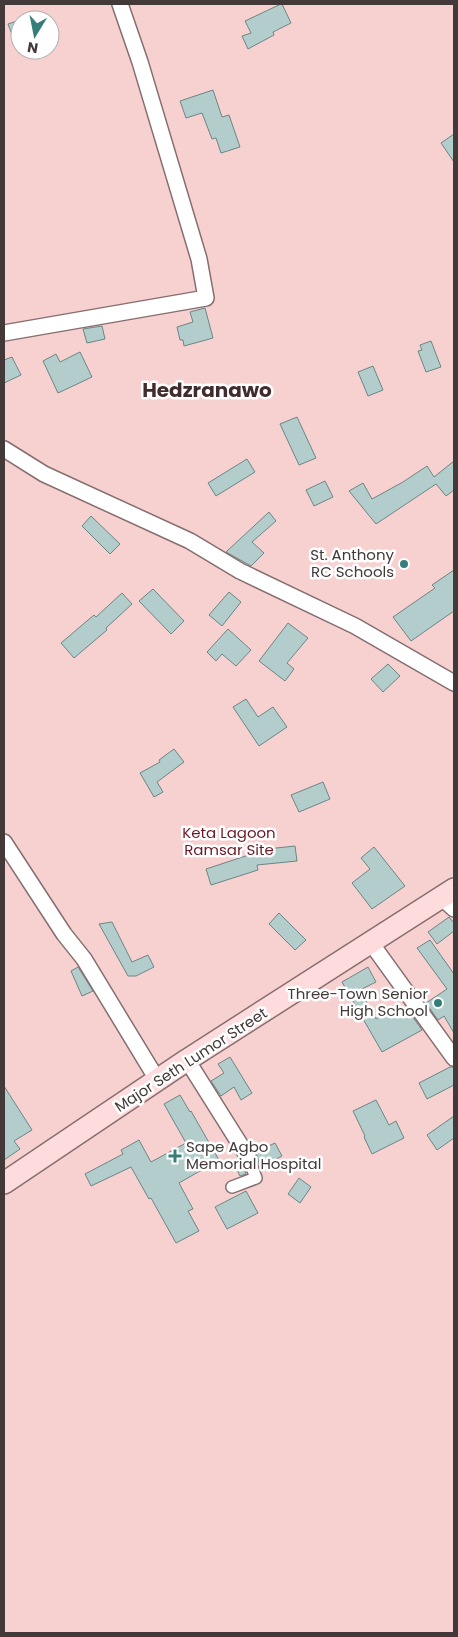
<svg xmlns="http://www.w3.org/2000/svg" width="458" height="1637" viewBox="0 0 458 1637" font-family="Poppins,sans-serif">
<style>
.park{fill:#f7d0d0;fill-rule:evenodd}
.building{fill:#b2cdcb;stroke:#6c8684}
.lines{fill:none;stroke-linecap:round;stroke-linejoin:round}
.pedestrian-casing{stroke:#866e6f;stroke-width:14}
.minor-casing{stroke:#866e6f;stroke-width:18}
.secondary-casing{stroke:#866e6f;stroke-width:24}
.pedestrian{stroke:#fff;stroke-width:11}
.minor{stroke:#fff;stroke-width:15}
.secondary{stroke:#fedcde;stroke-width:21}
.poi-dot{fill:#367e7a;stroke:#fff;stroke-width:2}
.labels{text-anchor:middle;stroke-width:5;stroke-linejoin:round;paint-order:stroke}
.poi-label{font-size:15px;fill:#433939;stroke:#fff;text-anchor:end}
.park-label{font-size:15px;fill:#6b1825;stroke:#fff}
.street-label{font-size:15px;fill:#433939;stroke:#fff}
.district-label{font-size:20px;font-weight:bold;fill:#402c2d;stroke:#fff}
</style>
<rect width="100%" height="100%" fill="#fcebeb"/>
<path class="park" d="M4 4H454V1633H4ZM20 20H50V50H20Z"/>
<g class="building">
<path d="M281 4H282L291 23 273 32 274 35 248 49 242 36 251 33 245 21Z"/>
<path d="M20 20V53H19L8 24Z"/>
<path d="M213 90 222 117 229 115 240 147 221 153 216 138 212 139 202 113 186 118 180 101Z"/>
<path d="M454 134V162L441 143Z"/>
<path d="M205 308 213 338 184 346 183 340H180L177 327 193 322 190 312Z"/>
<path d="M102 326 105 339 87 343 83 329Z"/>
<path d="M431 341 441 367 426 372 418 351 422 350 420 345Z"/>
<path d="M80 352 92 377 58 393 43 361 56 354 60 362Z"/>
<path d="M12 357 21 375 4 383V360Z"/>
<path d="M373 366 383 390 368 396 358 372Z"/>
<path d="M297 417 316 458 299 465 280 424Z"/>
<path d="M247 459 255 472 216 496 208 483Z"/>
<path d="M454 461V490L446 496 436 484 376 524 349 491 363 483 372 499 403 482 427 466 434 477Z"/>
<path d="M325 481 333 497 314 506 306 490Z"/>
<path d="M269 512 276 521 252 542 264 553 251 566 226 552Z"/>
<path d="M91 516 120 544 110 554 82 526Z"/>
<path d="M454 570V611L411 641 393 617 435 588 432 585Z"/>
<path d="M153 589 184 621 171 634 139 601Z"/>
<path d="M229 592 241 602 222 626 209 615Z"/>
<path d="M122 593 132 604 106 628 107 630 74 658 61 643 94 615 96 617Z"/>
<path d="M288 623 308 638 287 663 294 669 285 681 259 661Z"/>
<path d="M228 629 251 650 236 666 222 654 216 661 207 652Z"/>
<path d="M388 664 400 676 383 692 371 679Z"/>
<path d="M246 699 258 717 273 707 287 727 259 746 233 707Z"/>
<path d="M174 749 184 762 157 782 163 792 154 797 140 773 160 762 159 760Z"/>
<path d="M323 782 330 799 299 812 291 795Z"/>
<path d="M295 846 297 861 257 865 258 870 211 885 206 869 267 849Z"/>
<path d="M374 847 405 886 372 909 352 883 370 869 361 858Z"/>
<path d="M279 913 306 940 295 950 269 924Z"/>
<path d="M449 917 454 923V931L437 944 428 932Z"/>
<path d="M112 922 132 962 148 955 154 967 136 976H128L99 924Z"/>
<path d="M430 940 454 974V1033L444 1016 438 1020 426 1003 447 989 417 948Z"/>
<path d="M78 967 93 991 82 996 71 971Z"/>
<path d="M368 967 376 982 360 990 376 1019 393 1009 395 1014 403 1009 407 1015 410 1013 422 1030 382 1052 342 982Z"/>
<path d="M230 1057 252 1093 241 1100 234 1087 221 1096 211 1081 224 1073 218 1064Z"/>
<path d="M450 1067H454V1085L427 1099 419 1083Z"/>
<path d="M4 1086 32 1130 14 1141 20 1149 4 1160Z"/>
<path d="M180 1095 190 1112 191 1111 219 1160 179 1183 193 1209 188 1211 199 1231 176 1243 151 1198 149 1199 131 1167 91 1186 85 1174 123 1154 121 1150 139 1140 151 1162 186 1143 164 1104Z"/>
<path d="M376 1100 389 1125 396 1121 404 1138 372 1154 364 1137 365 1136 353 1111Z"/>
<path d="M454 1116V1138L437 1150 427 1135Z"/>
<path d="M275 1143 282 1156 260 1167 256 1152Z"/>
<path d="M239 1161 243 1165 246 1174 240 1176 234 1164Z"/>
<path d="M299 1178 311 1187 300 1203 288 1194Z"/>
<path d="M246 1191 258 1213 227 1229 215 1207Z"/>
</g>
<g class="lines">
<g class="pedestrian-casing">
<path id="pedestrian" d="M232 1187 256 1178 248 1157"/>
</g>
<g class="minor-casing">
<g id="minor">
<path d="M4 333 206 298 199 259 140 62 120 4"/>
<path d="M4 449 44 474 190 541 240 571 355 626 454 683"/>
<path d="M4 842 64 934 84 959 158 1081"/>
<path d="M441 897 454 909"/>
<path d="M371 943 454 1058"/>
<path d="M187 1060 248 1157"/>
</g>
</g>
<g class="secondary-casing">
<path id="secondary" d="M4 1183 187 1060 454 889"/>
</g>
<use href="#pedestrian" class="pedestrian"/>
<use href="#minor" class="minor"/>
<use href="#secondary" class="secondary"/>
</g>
<g class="poi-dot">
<circle cx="404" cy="564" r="5"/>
<circle cx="438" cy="1003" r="5"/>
<path d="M172.5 1148.5h5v5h5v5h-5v5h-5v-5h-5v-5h5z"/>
</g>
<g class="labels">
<g class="poi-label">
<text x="394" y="560">St. Anthony<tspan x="394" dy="17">RC Schools</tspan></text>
<text x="428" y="999">Three-Town Senior<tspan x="428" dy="17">High School</tspan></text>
<text x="186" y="1152" text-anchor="start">Sape Agbo<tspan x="186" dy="17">Memorial Hospital</tspan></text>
</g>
<g class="park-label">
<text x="229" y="838">Keta Lagoon<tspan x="229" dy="17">Ramsar Site</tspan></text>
</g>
<g class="street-label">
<text transform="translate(191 1060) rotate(-33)" y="5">Major Seth Lumor Street</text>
</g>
<g class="district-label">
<text x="207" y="397">Hedzranawo</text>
</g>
</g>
<rect width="458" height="1637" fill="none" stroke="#433939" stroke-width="10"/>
<g transform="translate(35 35) rotate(190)"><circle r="24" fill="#ffffff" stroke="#b4b0b0"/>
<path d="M0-4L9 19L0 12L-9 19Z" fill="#367e7a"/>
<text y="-8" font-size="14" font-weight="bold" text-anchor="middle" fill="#433939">N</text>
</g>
</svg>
